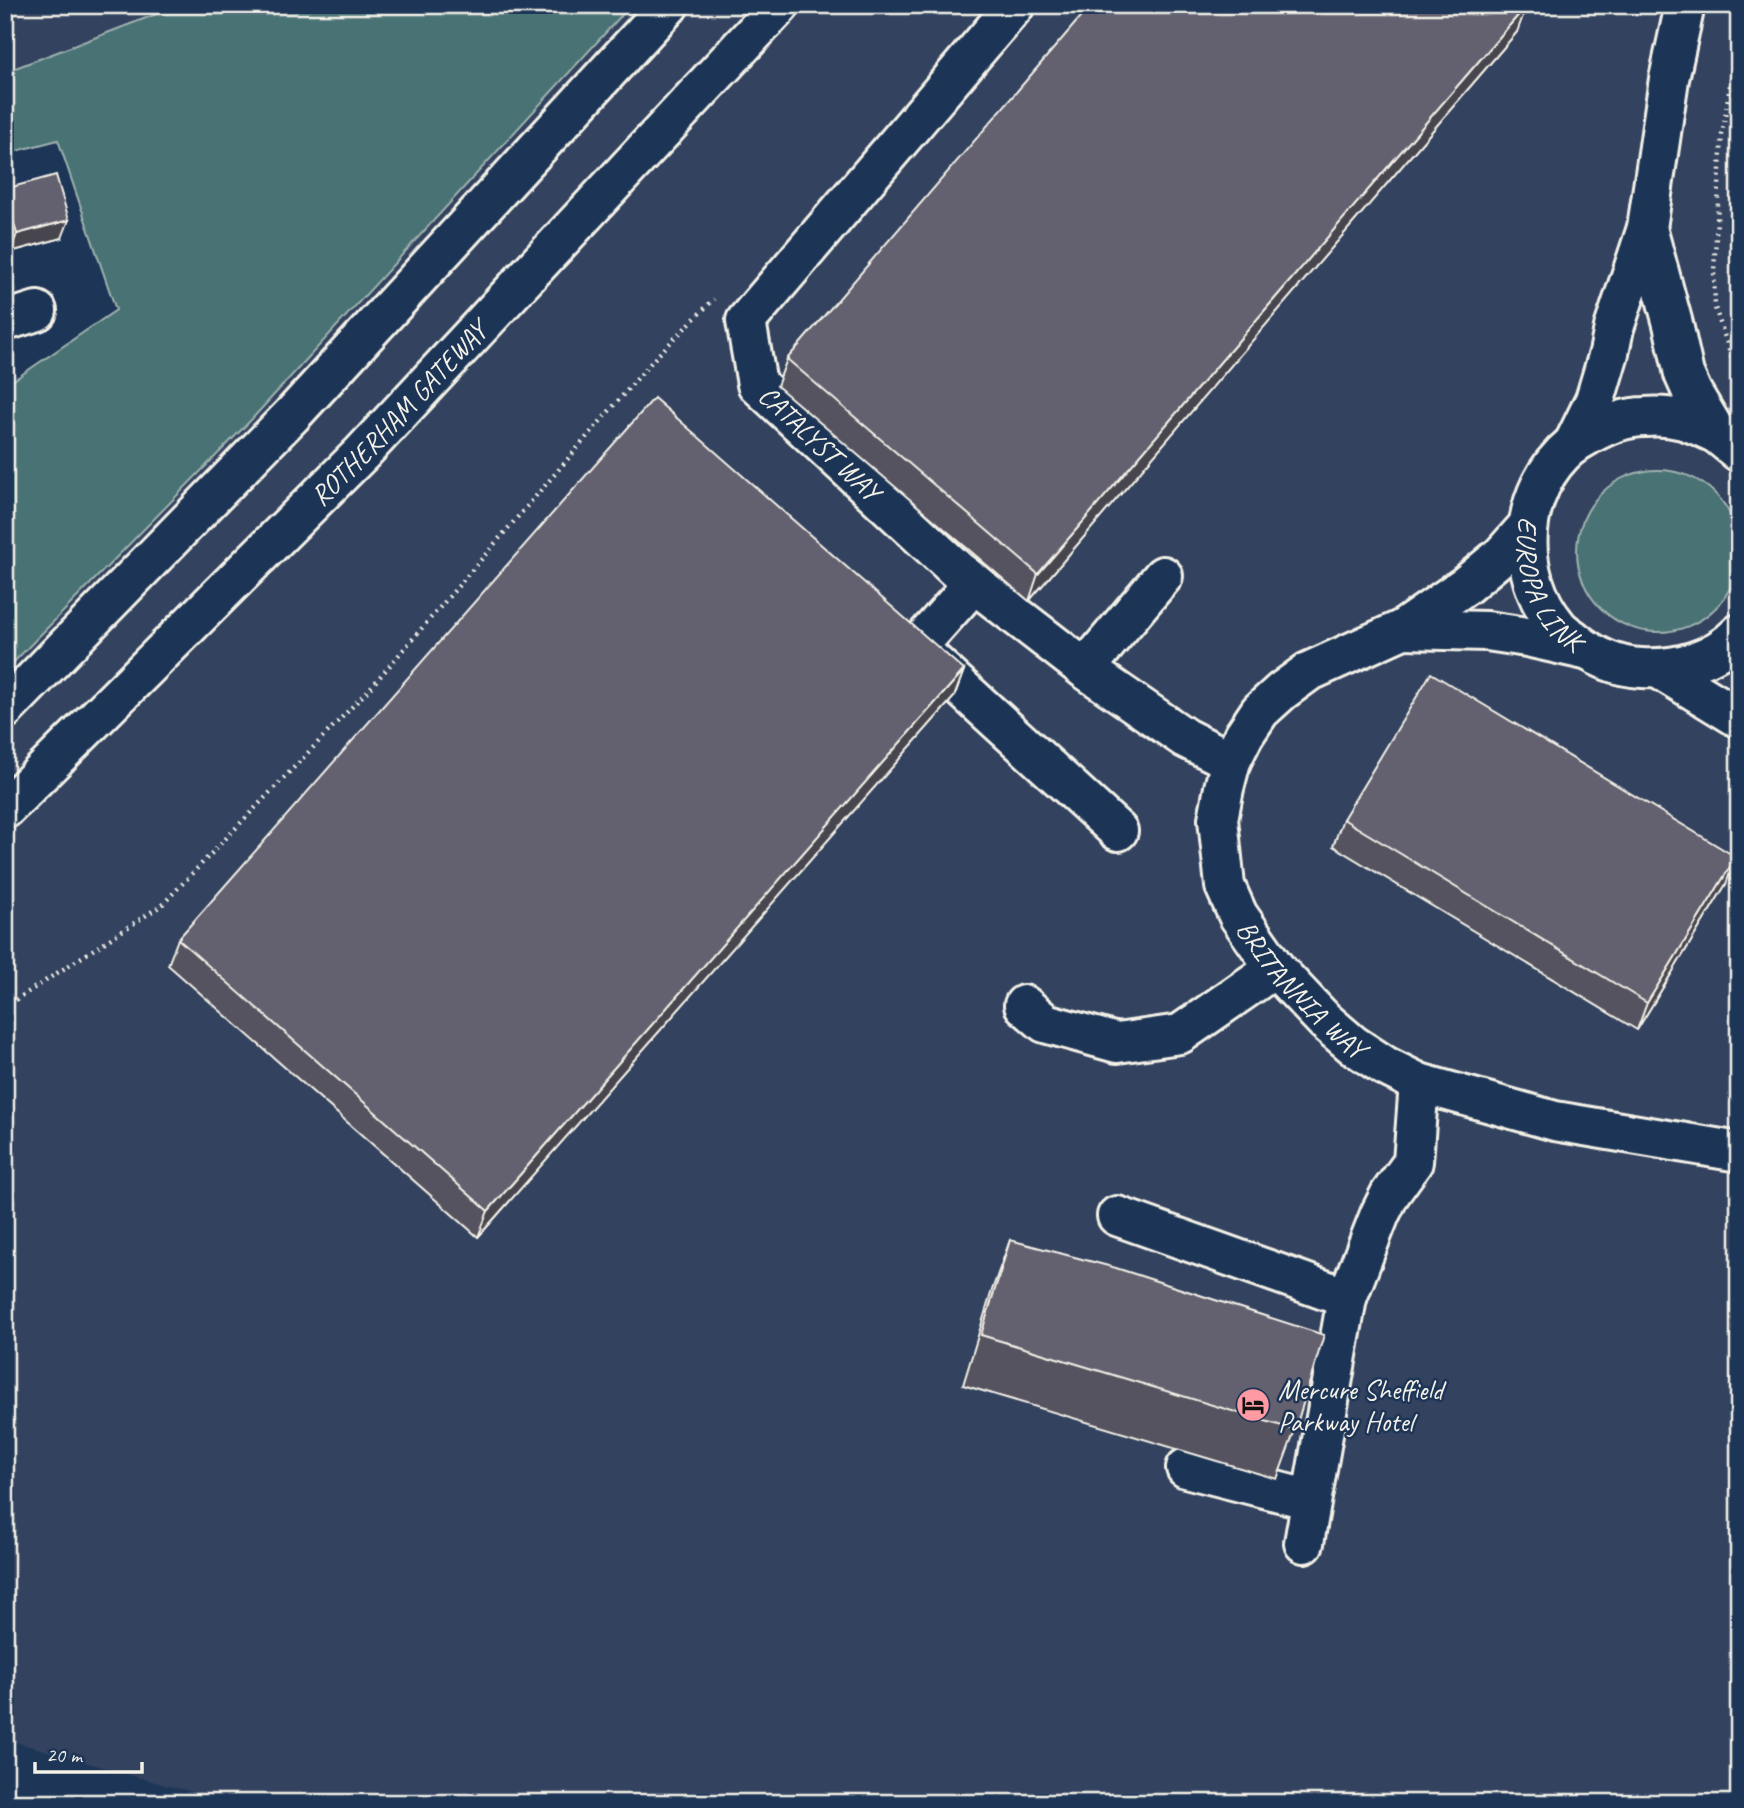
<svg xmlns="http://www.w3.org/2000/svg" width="1744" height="1808" viewBox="0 0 1744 1808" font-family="Caveat,sans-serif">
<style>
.built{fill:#32425e}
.green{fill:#4a7275;stroke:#9fb2ae;stroke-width:2}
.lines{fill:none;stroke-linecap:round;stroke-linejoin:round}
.minor-casing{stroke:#f4f1e8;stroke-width:44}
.highway-casing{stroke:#f4f1e8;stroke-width:44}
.path{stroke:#f4f1e8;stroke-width:4.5;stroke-dasharray:2 5;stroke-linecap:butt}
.minor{stroke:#1d3557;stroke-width:38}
.highway{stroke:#1d3557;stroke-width:38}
.wall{fill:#565360;stroke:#f4f1e8;stroke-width:2}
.shaded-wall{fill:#46444e;stroke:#f4f1e8;stroke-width:2}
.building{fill:#646170;stroke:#f4f1e8;stroke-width:2}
.labels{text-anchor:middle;stroke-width:5;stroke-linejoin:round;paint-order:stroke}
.street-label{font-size:28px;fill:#f4f1e8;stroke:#1d3557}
.poi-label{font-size:28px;fill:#f4f1e8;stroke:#1d3557;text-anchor:start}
</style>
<rect width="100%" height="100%" fill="#1d3557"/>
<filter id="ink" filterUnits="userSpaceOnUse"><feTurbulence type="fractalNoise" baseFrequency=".0143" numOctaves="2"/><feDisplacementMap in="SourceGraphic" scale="14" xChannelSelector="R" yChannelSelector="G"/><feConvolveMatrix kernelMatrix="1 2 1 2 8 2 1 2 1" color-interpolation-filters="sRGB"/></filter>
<g filter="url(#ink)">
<g class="built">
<path d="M5 5H180L5 72Z"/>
<path d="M602 5H1739V1803H242L168 1786 5 1739V641Z"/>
</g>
<g class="green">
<path d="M180 5H631L251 420 5 671V386L116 310 58 140 5 154V72Z"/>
<circle cx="1658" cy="551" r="81"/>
</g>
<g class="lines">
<g class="minor-casing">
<g id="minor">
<path id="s1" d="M1015 5 746 321 757 384 957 570 1085 669 1185 738 1231 761"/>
<path d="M1647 228 1673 324 1684 374 1692 392 1717 434 1739 452"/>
<path d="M5 321 37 311"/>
<path id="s2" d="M1717 434C1706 429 1694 423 1683 420 1672 417 1657 416 1645 417 1627 417 1606 425 1590 434 1584 438 1577 441 1572 445 1518 490 1513 574 1558 627 1562 632 1569 636 1574 640 1593 656 1617 667 1642 668 1677 670 1714 660 1739 634"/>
<path d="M1573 445 1595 400 1609 353 1614 328 1647 228 1669 79 1685 5"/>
<path id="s3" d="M1527 527 1502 555 1466 585 1403 629 1308 672 1282 691 1260 711 1244 735 1231 761 1224 788 1218 819 1225 886 1238 915 1275 968 1325 1021 1353 1045 1385 1066 1419 1083 1555 1121 1739 1152"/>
<path d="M1403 629 1487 631 1527 637 1585 650"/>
<path d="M917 647 974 583"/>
<path d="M920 650 1118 831"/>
<path d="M1085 669 1163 576"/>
<path d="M1659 669 1739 718"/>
<path d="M1024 1005 1045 1023 1117 1043 1180 1034 1275 968"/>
<path d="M1117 1216 1347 1298"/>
<path d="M1186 1468 1311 1500"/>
<path d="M1304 1543 1347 1298 1380 1214 1390 1194 1413 1162 1419 1083"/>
</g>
</g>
<g class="highway-casing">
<g id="highway">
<path d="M5 709 292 415 669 5"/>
<path id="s4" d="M5 809 362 453 780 5"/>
</g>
</g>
<g class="path">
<path d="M1739 30 1722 135 1714 271 1715 308 1735 367 1739 372"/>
<path d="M5 1009 11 1003 162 905 372 686 655 358 714 299"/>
</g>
<use href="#minor" class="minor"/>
<use href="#highway" class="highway"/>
</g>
<g class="wall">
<path d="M1517 32 1029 601 777 386 787 359Z"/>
<path d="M5 189 62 238 10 252 5 235Z"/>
<path d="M964 670 954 697 478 1237 168 965 178 939Z"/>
<path d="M1343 819 1726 884 1637 1030 1333 846Z"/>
<path d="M1010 1240 1295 1430 1277 1479 963 1385 992 1290Z"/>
</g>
<g class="shaded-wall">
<path d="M1527 5 1517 32 1029 601 1038 574Z"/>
<path d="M69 220 62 238 10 252 17 234Z"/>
<path d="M964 670 954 697 478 1237 488 1211Z"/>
<path d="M1736 857 1726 884 1637 1030 1647 1003Z"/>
</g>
<g class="building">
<path d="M1091 5H1527L1038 574 787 359Z"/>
<path d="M56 175 69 220 17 234 5 193V189Z"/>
<path d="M654 398 964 670 488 1211 178 939Z"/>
<path d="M1431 673 1736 857 1647 1003 1343 819Z"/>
<path d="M1010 1240 1116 1268 1324 1335 1295 1430 981 1335Z"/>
</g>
</g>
<defs>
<g id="hotel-disc" transform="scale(1.75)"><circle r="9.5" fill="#ff9aa2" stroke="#1d3557"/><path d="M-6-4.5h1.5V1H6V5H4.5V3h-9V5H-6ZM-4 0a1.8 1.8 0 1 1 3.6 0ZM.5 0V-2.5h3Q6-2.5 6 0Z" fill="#111"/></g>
</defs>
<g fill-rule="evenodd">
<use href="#hotel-disc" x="1253" y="1405"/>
</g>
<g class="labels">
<g class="street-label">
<text dy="10" stroke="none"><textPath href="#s4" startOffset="558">ROTHERHAM GATEWAY</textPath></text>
<text dy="10" stroke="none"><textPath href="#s1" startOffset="565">CATALYST WAY</textPath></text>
<text dy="10" stroke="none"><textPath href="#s2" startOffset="312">EUROPA LINK</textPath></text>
<text dy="10" stroke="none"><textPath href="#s3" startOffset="642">BRITANNIA WAY</textPath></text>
</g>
<g class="poi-label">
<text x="1278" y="1399">Mercure Sheffield<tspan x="1278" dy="32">Parkway Hotel</tspan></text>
</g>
</g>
<rect width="1744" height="1808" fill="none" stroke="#1d3557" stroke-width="28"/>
<rect x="14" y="14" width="1716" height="1780" fill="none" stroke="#f4f1e8" stroke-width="2.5" filter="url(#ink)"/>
<path d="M35 1762v10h107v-10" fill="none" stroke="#f4f1e8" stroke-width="3.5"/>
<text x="46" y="1762" font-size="21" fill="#f4f1e8" stroke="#1d3557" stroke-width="5" paint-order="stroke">20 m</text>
</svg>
